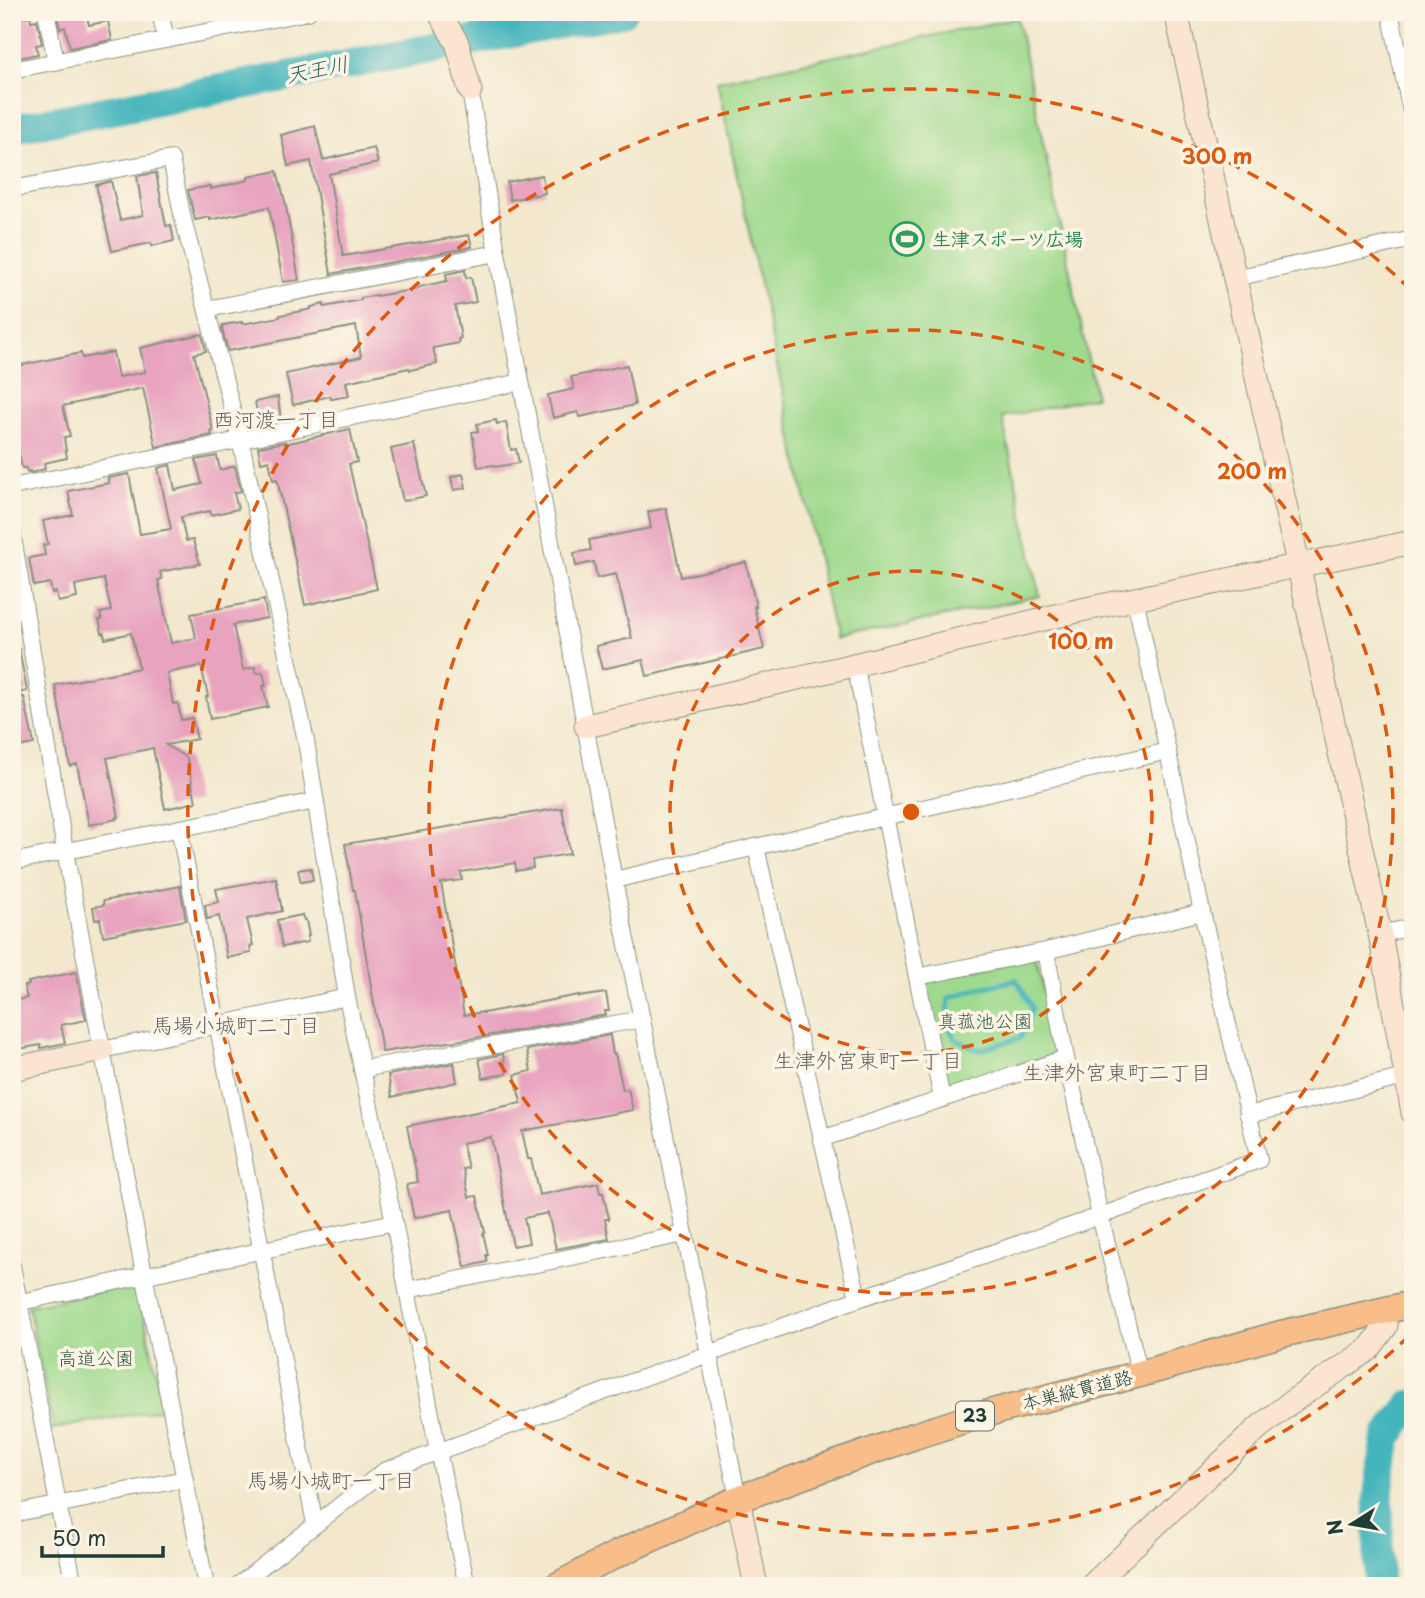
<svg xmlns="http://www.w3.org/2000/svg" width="1425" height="1598" viewBox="0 0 1425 1598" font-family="'Playpen Sans','Klee One',sans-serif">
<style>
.green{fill:#9ed98d;stroke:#5e8b60;stroke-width:2}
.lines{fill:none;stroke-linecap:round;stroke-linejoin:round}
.stream{stroke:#45b5bc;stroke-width:5}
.river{stroke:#45b5bc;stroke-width:30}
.building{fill:#e8a3bf}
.street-casing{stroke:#899281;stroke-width:18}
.secondary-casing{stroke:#899281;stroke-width:25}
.primary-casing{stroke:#899281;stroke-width:29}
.street{stroke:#fff;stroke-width:16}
.secondary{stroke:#fce5d0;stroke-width:23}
.primary{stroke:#f8bd89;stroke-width:26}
.ring{fill:none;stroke:#de580e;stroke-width:3.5;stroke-dasharray:12 9}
.labels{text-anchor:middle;stroke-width:7;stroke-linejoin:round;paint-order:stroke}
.shield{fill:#fcf5e5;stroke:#617469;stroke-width:2}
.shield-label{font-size:18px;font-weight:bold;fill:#1f3d34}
.leisure-label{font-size:19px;font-weight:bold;fill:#27864d;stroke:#fcf5e5;text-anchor:start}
.park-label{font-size:19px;fill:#385c46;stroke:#fcf5e5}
.street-label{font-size:19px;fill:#1f3d34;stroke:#fcf5e5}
.water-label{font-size:21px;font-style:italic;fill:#2a615d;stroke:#fcf5e5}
.neighbourhood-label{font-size:21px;fill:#656165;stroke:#fcf5e5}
.centre{fill:#de580e;stroke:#fcf5e5;stroke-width:3.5}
.ring-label{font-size:21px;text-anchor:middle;font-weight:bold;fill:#de580e;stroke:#fcf5e5;stroke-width:7;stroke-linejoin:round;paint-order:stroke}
</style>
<rect width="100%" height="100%" fill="#fcf5e5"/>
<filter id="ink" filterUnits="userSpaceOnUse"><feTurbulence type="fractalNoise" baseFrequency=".0143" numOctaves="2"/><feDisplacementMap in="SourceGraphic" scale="14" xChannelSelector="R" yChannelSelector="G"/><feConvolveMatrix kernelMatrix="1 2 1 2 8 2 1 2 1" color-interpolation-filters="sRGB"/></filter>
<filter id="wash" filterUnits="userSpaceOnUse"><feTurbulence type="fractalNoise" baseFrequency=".00686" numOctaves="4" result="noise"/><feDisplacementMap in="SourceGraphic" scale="28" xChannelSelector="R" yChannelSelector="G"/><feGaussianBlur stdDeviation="1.57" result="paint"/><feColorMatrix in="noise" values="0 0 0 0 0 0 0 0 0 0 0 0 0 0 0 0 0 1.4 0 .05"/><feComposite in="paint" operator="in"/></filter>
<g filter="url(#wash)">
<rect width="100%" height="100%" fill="#f3e8ce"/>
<g class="green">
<path d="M1017 18 1096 397 1002 417 1040 596 835 639 717 81Z"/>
<path d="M1036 955 1057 1055 942 1089 920 982Z"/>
<path d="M138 1284 163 1409 53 1429 28 1306Z"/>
</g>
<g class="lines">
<path class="stream" d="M1017 980 1032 1008 1020 1038 979 1050 955 1039 947 1022 949 998 976 989Z"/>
<g class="river">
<path d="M12 129 622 12"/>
<path d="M1378 1586 1379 1487 1387 1437 1410 1406 1413 1405"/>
</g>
</g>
<g id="blocks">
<g class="building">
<path d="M62 12H86L89 25 108 21 112 40 70 48 65 27 60 29 57 16 63 14Z"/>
<path d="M30 16 31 21 37 20 42 44 36 45 38 54 18 58 17 56 12 57V19Z"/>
<path d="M315 126 323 160 374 148 378 163 329 174 343 256 469 235 472 247 331 274 311 161 288 166 281 135Z"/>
<path d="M277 171 285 201 299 280 283 282 269 207 210 220V217L195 220 188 190 211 186V189L248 180V177Z"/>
<path d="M156 173 166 226 171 225 174 241 152 246 151 243 112 251 96 185 111 181 120 220 143 215 137 176Z"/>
<path d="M542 175 545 193 510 200 507 182Z"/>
<path d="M465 270 466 278 471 277 476 302 455 306 461 338 458 339 459 343 433 348 437 364 410 370 409 368 346 382 349 396 331 399 330 396 293 405 286 374 361 357 356 326 228 351 222 329 223 325 242 322V324L280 317V315L307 310 311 309V307L324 304V307L361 300V298L376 295V296L419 289V287L447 281 446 274Z"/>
<path d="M202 334 206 351 194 354 205 397 213 431H211L212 435 156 447 143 388 63 406 70 436 64 437 67 458 44 463 45 469 30 473V471L27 472 26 468H22L12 422V418L18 417 12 386V367L81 353 82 358 113 352 118 377 145 372 140 348Z"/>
<path d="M627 365 635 405 580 417 578 412 553 418 548 395 574 389 571 377Z"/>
<path d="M278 397 281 421 260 425 255 402Z"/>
<path d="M496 420 497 424 506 422 511 450 516 449 519 463 495 467 494 465 478 467 472 432 478 431 477 424Z"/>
<path d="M350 429 357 462 349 464 377 589 305 605 277 479 273 480 269 460 261 462 258 447 285 442V444Z"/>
<path d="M414 444 426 496 403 501 391 449Z"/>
<path d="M217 456 220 470 235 466 241 491 234 493 238 509 211 515 210 511 181 517 186 541 193 540 200 564 160 572 162 579 158 580 171 643 196 638 191 614 264 600 267 618 233 625 243 670 255 667 256 673 263 672 266 686H263L268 707 210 719 206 697 208 696 201 666 167 673 173 704 178 703 181 720 192 718 197 739 166 745 187 758 196 802 165 809 153 748 107 758 119 817H117V819L89 825 77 764 70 766 55 685 139 668 131 633 105 639 104 633H102L99 620H102L100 613 111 611 104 579 75 585 77 598 58 602 56 592 52 593 50 583 34 586 29 558 45 555 43 545 48 544 43 521 73 515 68 491 109 483 108 478 129 474 140 534 171 529 158 468 170 465 175 490 202 484 196 460Z"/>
<path d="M463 474 466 488 454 490 451 477Z"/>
<path d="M666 508 681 577 746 562 756 607H754L764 649 647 676 643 660 602 669 596 646 632 638 616 574 597 578 594 562 576 566 574 553 591 550 589 540 651 528 648 512Z"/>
<path d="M19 649 27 691 14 694 12 686V650Z"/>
<path d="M24 697 34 744 12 748V699Z"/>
<path d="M562 808 570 854 532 860 533 868 516 871 515 863 461 872 462 880 441 883 464 1015 483 1012V1013L579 995V997L606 993 609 1011H605L606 1015 475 1038 382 1052 355 890H353L345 844Z"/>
<path d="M311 868 313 880 301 882 298 870Z"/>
<path d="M276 878 282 911 247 919 253 945 250 946 251 953 227 958 219 916 207 919 205 905 219 902 216 889Z"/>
<path d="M180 886 186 920 103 936 100 919 95 920 93 907 104 905 103 901Z"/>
<path d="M302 915 304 920H306L309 936H307L308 942 282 947 277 920Z"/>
<path d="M76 972 86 1020 61 1025 65 1043 41 1048V1045L12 1050V1001L27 998 24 986 29 985 28 982Z"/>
<path d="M610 1035 613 1054H615L623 1090 628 1089 633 1110 522 1131 528 1159H531L539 1195 598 1183 600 1193H603L609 1219H605L609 1239 556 1249 548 1213 524 1218 529 1243 513 1246 491 1137 462 1143 468 1168 463 1169 469 1197 477 1196 485 1232 483 1233 488 1255H486L487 1262 465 1267 452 1210 414 1218 407 1184 418 1182 407 1126 521 1103 515 1075 531 1071 527 1050Z"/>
<path d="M503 1054 507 1074 483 1078 479 1059Z"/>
<path d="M454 1063 457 1082 392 1097 388 1075Z"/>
</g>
</g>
</g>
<g filter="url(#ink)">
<use href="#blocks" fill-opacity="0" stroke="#899281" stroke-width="2"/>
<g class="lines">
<g class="street-casing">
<g id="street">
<path d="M46 12 56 62"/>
<path d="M160 12 166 40"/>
<path d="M1390 12 1413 121"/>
<path d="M12 70 308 12"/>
<path d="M470 90 497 253 614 880 738 1499"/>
<path d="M12 189 171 159 183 219 240 439 306 741 347 997 394 1222 438 1451 467 1586"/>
<path d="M1235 278 1413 239"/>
<path d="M207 309 497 253"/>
<path d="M12 487 521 382"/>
<path d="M12 531 65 851 144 1274 206 1586"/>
<path d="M855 664 917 977 1046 951 1202 912"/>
<path d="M179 828 315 1524"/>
<path d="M756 847 858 1298"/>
<path d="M12 862 316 801"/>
<path d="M614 880 1168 751"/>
<path d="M1380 934 1413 927"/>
<path d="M1046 951 1066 1058 1100 1216 1140 1374"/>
<path d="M917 977 942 1099"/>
<path d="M102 1050 347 997"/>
<path d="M362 1069 642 1019"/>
<path d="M1248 1115 1413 1075"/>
<path d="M821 1139 1066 1058"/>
<path d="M12 1266 74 1586"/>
<path d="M407 1290 685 1234"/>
<path d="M12 1304 394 1222"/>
<path d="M12 1514 184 1479"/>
<path d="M237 1586 384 1471 709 1354 849 1302 1100 1216 1259 1160 1202 912 1135 598"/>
</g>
</g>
<g class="secondary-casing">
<g id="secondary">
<path d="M439 12 457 43 470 90"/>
<path d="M1176 12 1380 934 1413 1113"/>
<path d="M586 726 833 670 1081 610 1413 542"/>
<path d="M12 1069 102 1050"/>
<path d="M738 1499 756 1586"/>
<path d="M1091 1586 1258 1428 1290 1403 1369 1349 1386 1326"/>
</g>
</g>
<g class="primary-casing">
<path id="primary" d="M557 1586 615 1555 738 1499 914 1436 977 1416 1140 1374 1281 1334 1413 1304"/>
</g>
<use href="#street" class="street"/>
<use href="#secondary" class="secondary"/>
<use href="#primary" class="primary"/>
</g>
</g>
<g class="ring">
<circle cx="911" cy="812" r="241"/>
<circle cx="911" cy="812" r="482"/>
<path d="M1409 1336A723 723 0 1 1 1409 288"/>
</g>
<defs>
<g id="stadium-ring" transform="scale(1.75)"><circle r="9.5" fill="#fcf5e5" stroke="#2e9e5b" stroke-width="1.5"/><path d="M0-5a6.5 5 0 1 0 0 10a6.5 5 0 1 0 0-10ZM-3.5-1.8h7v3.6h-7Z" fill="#2e9e5b"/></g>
</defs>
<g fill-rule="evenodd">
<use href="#stadium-ring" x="907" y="239"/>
</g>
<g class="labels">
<rect class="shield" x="956" y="1401.5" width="38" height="29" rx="5"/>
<g class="shield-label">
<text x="975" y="1422">23</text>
</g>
<g class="leisure-label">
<text x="932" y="246">生津スポーツ広場</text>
</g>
<g class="park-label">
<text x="985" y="1028">真菰池公園</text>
<text x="96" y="1365">高道公園</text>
</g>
<g class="street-label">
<text transform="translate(1077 1390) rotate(-14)" y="7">本巣縦貫道路</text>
</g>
<g class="water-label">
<text transform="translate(317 70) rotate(-11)" y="7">天王川</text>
</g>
<g class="neighbourhood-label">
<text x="276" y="427">西河渡一丁目</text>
<text x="236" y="1033">馬場小城町二丁目</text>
<text x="868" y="1068">生津外宮東町一丁目</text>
<text x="1117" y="1080">生津外宮東町二丁目</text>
<text x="331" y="1488">馬場小城町一丁目</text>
</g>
</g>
<circle cx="911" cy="812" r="10" class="centre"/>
<g class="ring-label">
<text x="1217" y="164">300 m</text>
<text x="1252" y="479">200 m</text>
<text x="1081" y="649">100 m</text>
</g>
<rect width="1425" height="1598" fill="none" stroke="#fcf5e5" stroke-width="42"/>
<g transform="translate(1352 1524) rotate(259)" stroke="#fcf5e5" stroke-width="5" paint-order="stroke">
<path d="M0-5L12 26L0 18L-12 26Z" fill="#1f3d34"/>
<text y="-10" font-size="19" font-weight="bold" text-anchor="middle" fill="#1f3d34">N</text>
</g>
<path d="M42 1546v10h121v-10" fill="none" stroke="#1f3d34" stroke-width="3.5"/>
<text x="52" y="1546" font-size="21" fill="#1f3d34" stroke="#fcf5e5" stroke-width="5" paint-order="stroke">50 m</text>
</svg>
